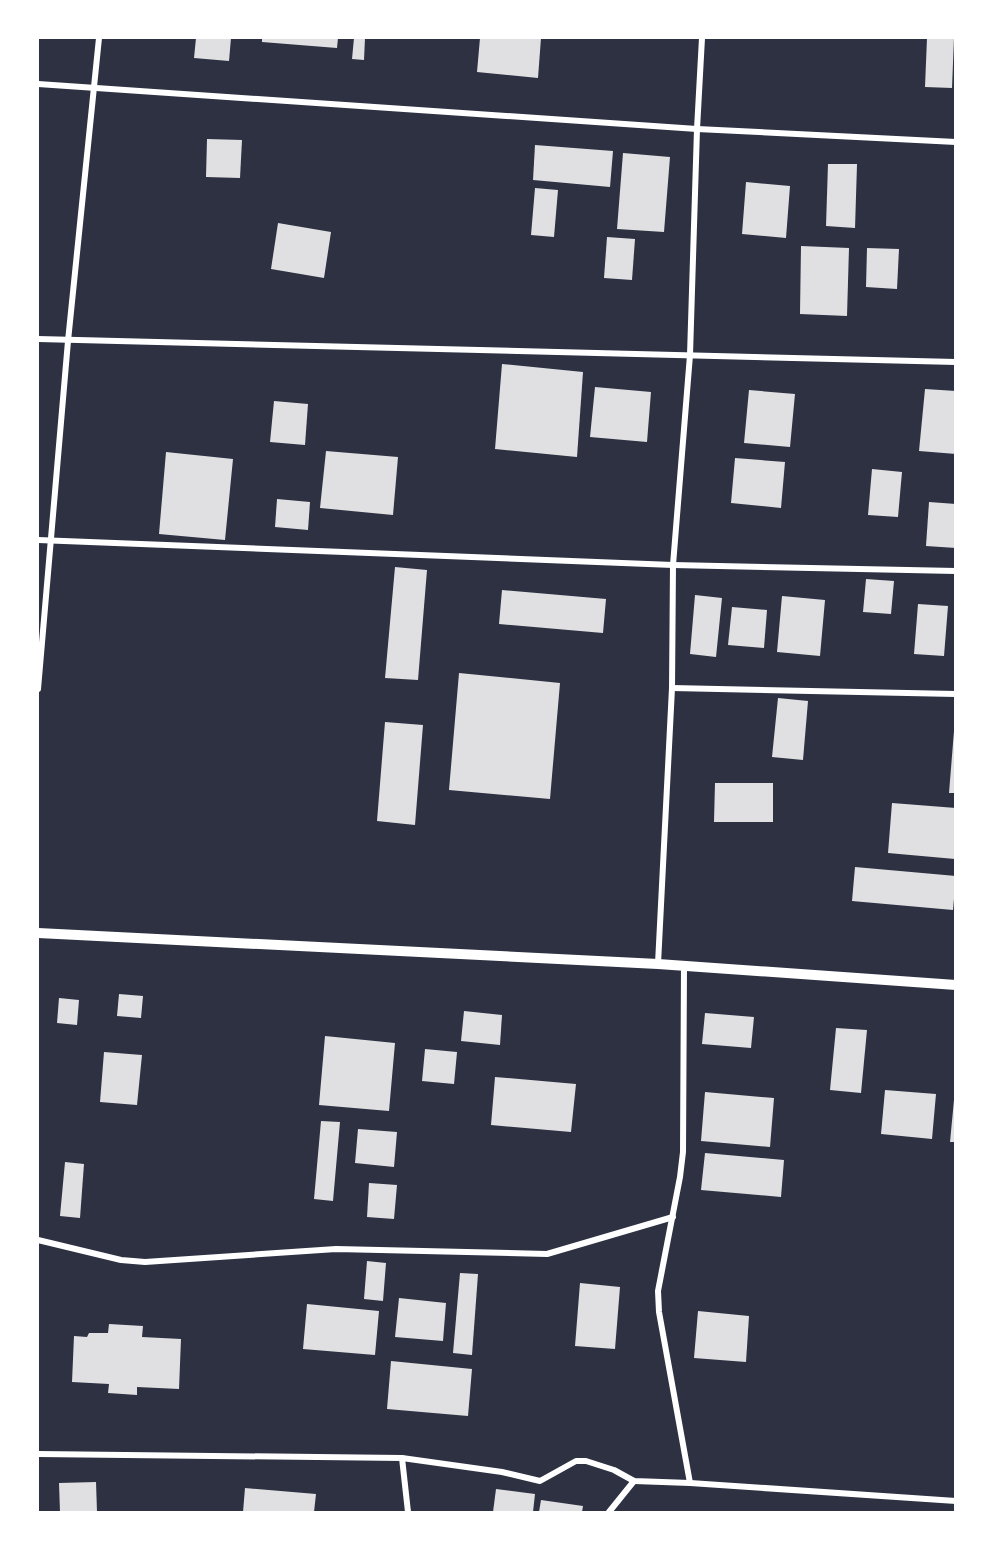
<svg xmlns="http://www.w3.org/2000/svg" width="993" height="1550" viewBox="0 0 993 1550" font-family="Lora,serif">
<style>
.building{fill:#e0e0e3}
.lines{fill:none;stroke-linecap:round;stroke-linejoin:round}
.minor{stroke:#fff;stroke-width:6}
.tertiary{stroke:#fff;stroke-width:10}
</style>
<rect width="100%" height="100%" fill="#2d3142"/>
<g class="building">
<path d="M196 38H231L229 61 194 58Z"/>
<path d="M262 38H338L337 48 262 42Z"/>
<path d="M354 38H365L364 60 352 59Z"/>
<path d="M480 38H541L538 78 477 72Z"/>
<path d="M927 38H954L952 88 925 87Z"/>
<path d="M207 139 242 140 240 178 206 177Z"/>
<path d="M535 145 613 151 610 187 533 180Z"/>
<path d="M623 153 670 157 664 232 617 229Z"/>
<path d="M828 164H857L855 228 826 226Z"/>
<path d="M746 182 790 186 786 238 742 234Z"/>
<path d="M535 188 558 190 554 237 531 235Z"/>
<path d="M278 223 331 232 324 278 271 269Z"/>
<path d="M607 237 635 239 632 280 604 278Z"/>
<path d="M801 246 849 248 847 316 800 314Z"/>
<path d="M867 248 899 249 897 289 866 287Z"/>
<path d="M502 364 583 372 577 457 495 449Z"/>
<path d="M595 387 651 392 647 442 590 437Z"/>
<path d="M925 389 956 391V454L919 451Z"/>
<path d="M749 390 795 394 790 447 744 443Z"/>
<path d="M274 401 308 404 305 445 270 442Z"/>
<path d="M326 451 398 457 393 515 320 508Z"/>
<path d="M166 452 233 459 225 540 159 534Z"/>
<path d="M735 458 785 462 781 508 731 503Z"/>
<path d="M872 469 902 472 898 517 868 515Z"/>
<path d="M277 499 310 502 308 530 275 527Z"/>
<path d="M929 502 956 504V548L926 546Z"/>
<path d="M395 567 427 570 418 680 385 678Z"/>
<path d="M866 579 894 581 891 614 863 612Z"/>
<path d="M502 590 606 599 603 633 499 624Z"/>
<path d="M695 595 722 598 716 657 690 654Z"/>
<path d="M782 596 825 600 820 656 777 652Z"/>
<path d="M918 604 948 606 944 656 914 654Z"/>
<path d="M732 607 767 610 764 648 728 645Z"/>
<path d="M459 673 560 683 550 799 449 790Z"/>
<path d="M778 698 808 701 803 760 772 757Z"/>
<path d="M385 722 423 725 415 825 377 821Z"/>
<path d="M954 731H956V793H949Z"/>
<path d="M715 783H773V822H714Z"/>
<path d="M892 803 956 808 955 859 888 853Z"/>
<path d="M855 867 956 876 953 910 852 901Z"/>
<path d="M119 994 143 996 141 1018 117 1016Z"/>
<path d="M59 998 79 1000 77 1025 57 1023Z"/>
<path d="M464 1011 502 1015 500 1045 461 1041Z"/>
<path d="M705 1013 754 1017 751 1048 702 1044Z"/>
<path d="M836 1028 867 1030 861 1093 830 1090Z"/>
<path d="M325 1036 395 1043 389 1111 319 1105Z"/>
<path d="M425 1049 457 1052 454 1084 422 1081Z"/>
<path d="M104 1052 142 1055 137 1105 100 1102Z"/>
<path d="M495 1077 576 1084 571 1132 491 1125Z"/>
<path d="M885 1090 936 1094 932 1139 881 1134Z"/>
<path d="M705 1092 774 1098 770 1147 701 1141Z"/>
<path d="M954 1100H956V1142H950Z"/>
<path d="M321 1121 340 1122 333 1201 314 1199Z"/>
<path d="M358 1129 397 1132 394 1167 355 1163Z"/>
<path d="M705 1153 784 1160 781 1197 701 1190Z"/>
<path d="M65 1162 84 1164 80 1218 60 1216Z"/>
<path d="M369 1183 397 1185 394 1219 367 1217Z"/>
<path d="M367 1261 386 1263 383 1301 364 1299Z"/>
<path d="M460 1273 478 1274 472 1355 453 1353Z"/>
<path d="M580 1283 620 1287 615 1349 575 1346Z"/>
<path d="M399 1298 446 1303 443 1341 395 1337Z"/>
<path d="M307 1304 379 1311 375 1355 303 1349Z"/>
<path d="M698 1311 749 1316 746 1362 694 1358Z"/>
<path d="M109 1324 143 1326 142 1337 181 1339 179 1389 137 1387V1395L108 1393 109 1384 72 1382 74 1336 87 1337 89 1333H108Z"/>
<path d="M391 1361 472 1369 468 1416 387 1409Z"/>
<path d="M96 1482 97 1512H60L59 1483Z"/>
<path d="M245 1488 316 1494 314 1512H243Z"/>
<path d="M496 1489 535 1494 533 1512H493Z"/>
<path d="M541 1500 583 1506 582 1512H539Z"/>
</g>
<g class="lines">
<g class="minor">
<path d="M38 84 697 129 956 142"/>
<path d="M38 339 956 362"/>
<path d="M38 540 673 565 956 571"/>
<path d="M672 688 956 694"/>
<path d="M38 689 68 341 99 38"/>
<path d="M658 964 672 688 673 565 690 355 697 129 702 38"/>
<path d="M684 966 683 1152 680 1177 658 1291 659 1312 690 1483"/>
<path d="M38 1240 121 1260 145 1262 336 1249 547 1254 673 1217"/>
<path d="M38 1454 402 1458 502 1472 540 1481 576 1461H586L614 1470 634 1481 690 1483 956 1501"/>
<path d="M402 1458 408 1512"/>
<path d="M609 1512 634 1481"/>
</g>
<path class="tertiary" d="M38 933 658 964 956 985"/>
</g>
<rect width="993" height="1550" fill="none" stroke="#ffffff" stroke-width="78"/>
</svg>
